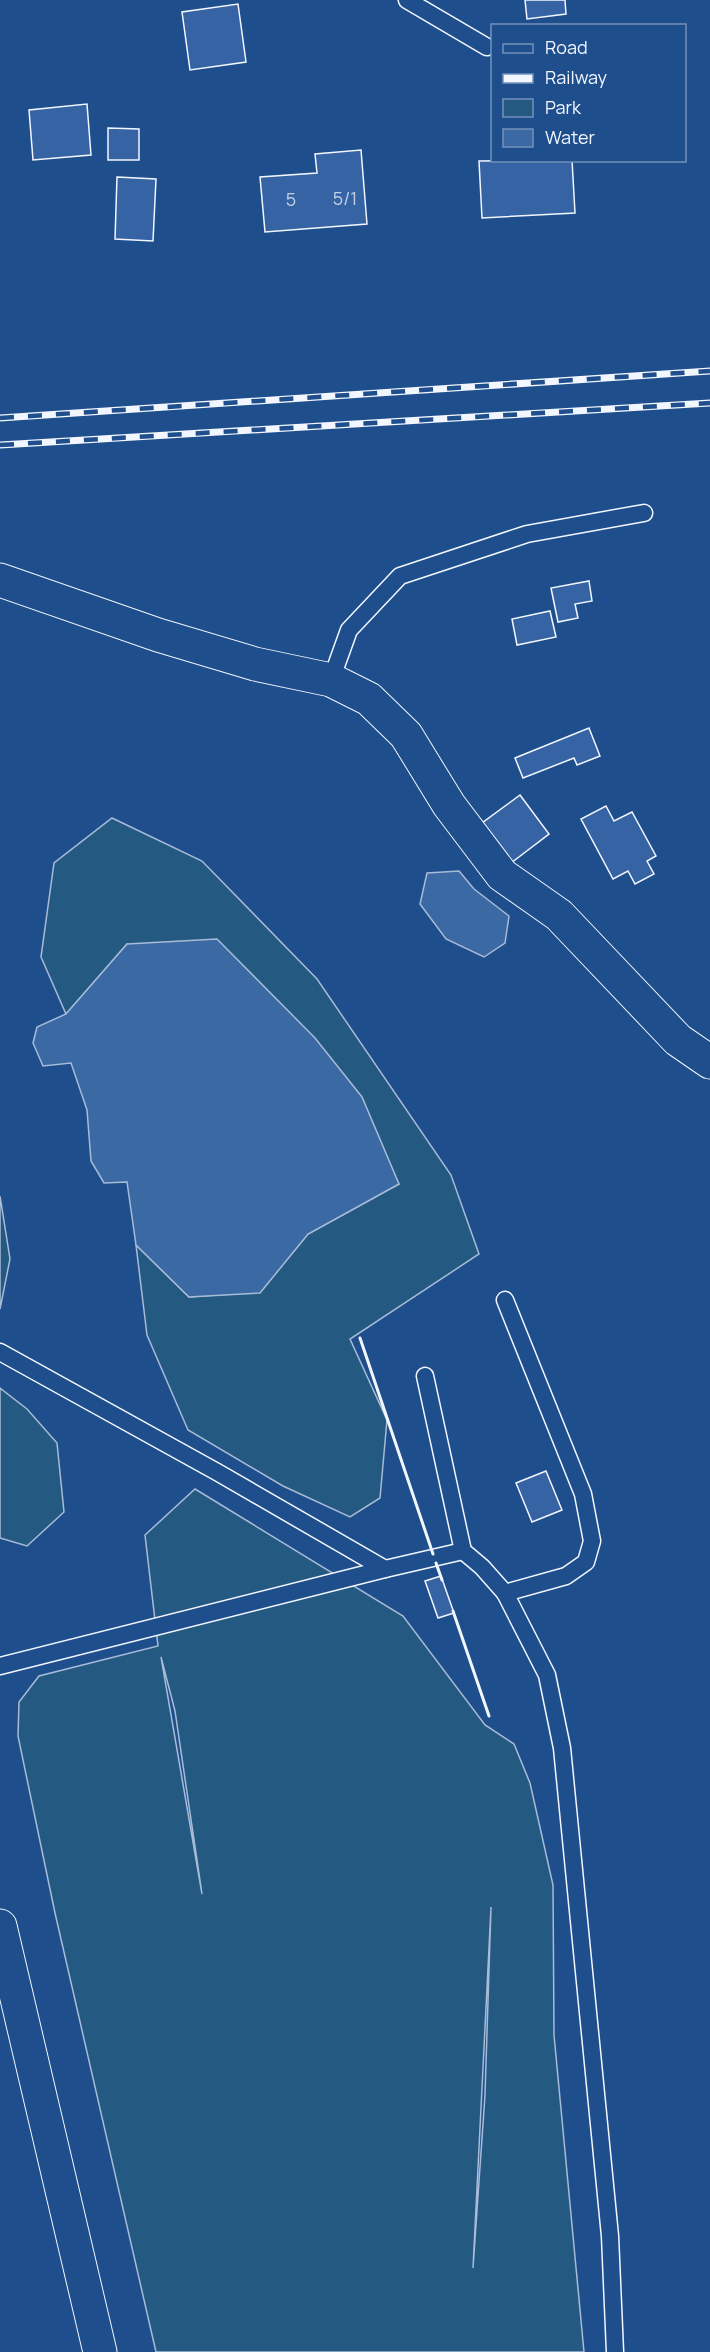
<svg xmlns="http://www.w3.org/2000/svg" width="710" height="2352" viewBox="0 0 710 2352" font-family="Manrope,sans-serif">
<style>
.green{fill:#245a82;stroke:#a8bbd7;stroke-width:1.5;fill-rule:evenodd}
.water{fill:#3b69a3;stroke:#a8bbd7;stroke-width:1.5}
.building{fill:#3563a3;stroke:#f2f6ff;stroke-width:1.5}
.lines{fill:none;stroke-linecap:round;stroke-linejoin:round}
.service-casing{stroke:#f2f6ff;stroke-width:19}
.minor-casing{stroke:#f2f6ff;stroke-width:35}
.secondary-casing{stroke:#f2f6ff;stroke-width:35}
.service{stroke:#1f4e8c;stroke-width:16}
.minor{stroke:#1f4e8c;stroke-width:33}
.secondary{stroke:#1f4e8c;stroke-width:33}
.rail-casing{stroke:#f2f6ff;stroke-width:7}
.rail{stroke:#1f4e8c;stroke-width:4.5;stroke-dasharray:14;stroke-linecap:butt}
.wall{stroke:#f2f6ff;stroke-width:3}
.labels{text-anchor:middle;stroke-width:4.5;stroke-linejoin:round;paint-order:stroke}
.number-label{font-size:18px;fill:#c3d1e8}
</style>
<rect width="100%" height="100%" fill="#1f4e8c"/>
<g class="green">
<path d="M112 818 202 861 317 979 451 1175 479 1254 350 1339 387 1420 380 1498 350 1517 283 1486 188 1430 147 1335 136 1245 189 1297 260 1292 308 1234 399 1184 127 944 66 1014 41 957 54 863Z"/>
<path d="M0 1196 10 1259 0 1309Z"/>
<path d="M0 1388 27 1409 57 1443 64 1512 27 1546 0 1538Z"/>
<path d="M195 1489 403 1616 485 1725 514 1744 530 1783 553 1885 554 2035 584 2352H156L55 1913 18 1736 19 1702 39 1676 158 1646 145 1535ZM161 1657 175 1711 202 1894ZM491 1907 485 2095 473 2268 491 1908Z"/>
</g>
<g class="water">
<path d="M459 871 474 889 509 916 505 943 484 957 446 939 420 904 427 873Z"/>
<path d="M217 939 315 1038 362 1097 399 1184 308 1234 260 1293 189 1297 136 1245 127 1182 104 1183 91 1161 87 1110 71 1063 43 1066 33 1043 37 1027 66 1014 127 944Z"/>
</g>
<g class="building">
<path d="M525 0H565L566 14 527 19Z"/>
<path d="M238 4 246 62 190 70 182 12Z"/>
<path d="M87 104 91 155 33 160 29 110Z"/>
<path d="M108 128 139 129V160H108Z"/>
<path d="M361 150 367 224 265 232 260 177 317 173 315 154Z"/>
<path d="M572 160 575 213 482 218 479 161Z"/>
<path d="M117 177 156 179 153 241 115 239Z"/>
<path d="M589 581 592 601 575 604 578 618 558 622 551 588Z"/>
<path d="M550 611 556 637 517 645 512 619Z"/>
<path d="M589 728 600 756 577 765 574 758 523 778 515 758Z"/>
<path d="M520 795 549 834 511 863 482 823Z"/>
<path d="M606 806 614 821 632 812 656 856 647 861 654 874 635 884 628 871 613 879 581 819Z"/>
<path d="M546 1471 562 1510 532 1522 516 1483Z"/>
<path d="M441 1576 454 1613 438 1618 425 1581Z"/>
</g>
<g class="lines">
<g class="service-casing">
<g id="service">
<path d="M407 0 487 47"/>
<path d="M331 680 349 630 400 576 527 534 644 513"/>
<path d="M505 1300 583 1494 592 1541 586 1562 566 1576 505 1593"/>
<path d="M0 1352 217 1472 385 1569 463 1551"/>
<path d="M425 1376 463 1551 482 1567 505 1593 547 1675 562 1748 610 2236 615 2352"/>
<path d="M0 1666 385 1569"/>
</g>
</g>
<g class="minor-casing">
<path id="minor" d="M0 580 158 635 255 664 331 680 369 699 406 735 449 805 502 875 559 915 678 1040 710 1062"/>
</g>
<g class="secondary-casing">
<path id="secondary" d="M0 1926 100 2352"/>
</g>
<use href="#service" class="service"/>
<use href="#minor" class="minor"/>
<use href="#secondary" class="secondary"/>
<g class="rail-casing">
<g id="rail">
<path d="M0 418 710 371"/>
<path d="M0 445 710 403"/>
</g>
</g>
<use href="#rail" class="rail"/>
<g class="wall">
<path d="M360 1338 433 1554"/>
<path d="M436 1563 442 1580"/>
<path d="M453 1611 489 1716"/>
</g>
</g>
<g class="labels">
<g class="number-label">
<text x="345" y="205">5/1</text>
<text x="291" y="206">5</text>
</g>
</g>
<rect x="491" y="24" width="195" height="138" fill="#1f4e8c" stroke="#7391ba" stroke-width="1.5"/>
<rect x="503" y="44" width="30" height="9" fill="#1f4e8c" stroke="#7391ba" stroke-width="1.5"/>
<text x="545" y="54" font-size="18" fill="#f2f6ff">Road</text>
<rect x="503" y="74" width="30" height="9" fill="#f2f6ff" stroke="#7391ba" stroke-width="1.5"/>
<text x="545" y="84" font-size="18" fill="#f2f6ff">Railway</text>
<rect x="503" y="99" width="30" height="18" fill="#245a82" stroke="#7391ba" stroke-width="1.5"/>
<text x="545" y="114" font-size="18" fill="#f2f6ff">Park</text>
<rect x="503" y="129" width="30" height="18" fill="#3b69a3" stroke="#7391ba" stroke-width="1.5"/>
<text x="545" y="144" font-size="18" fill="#f2f6ff">Water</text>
</svg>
